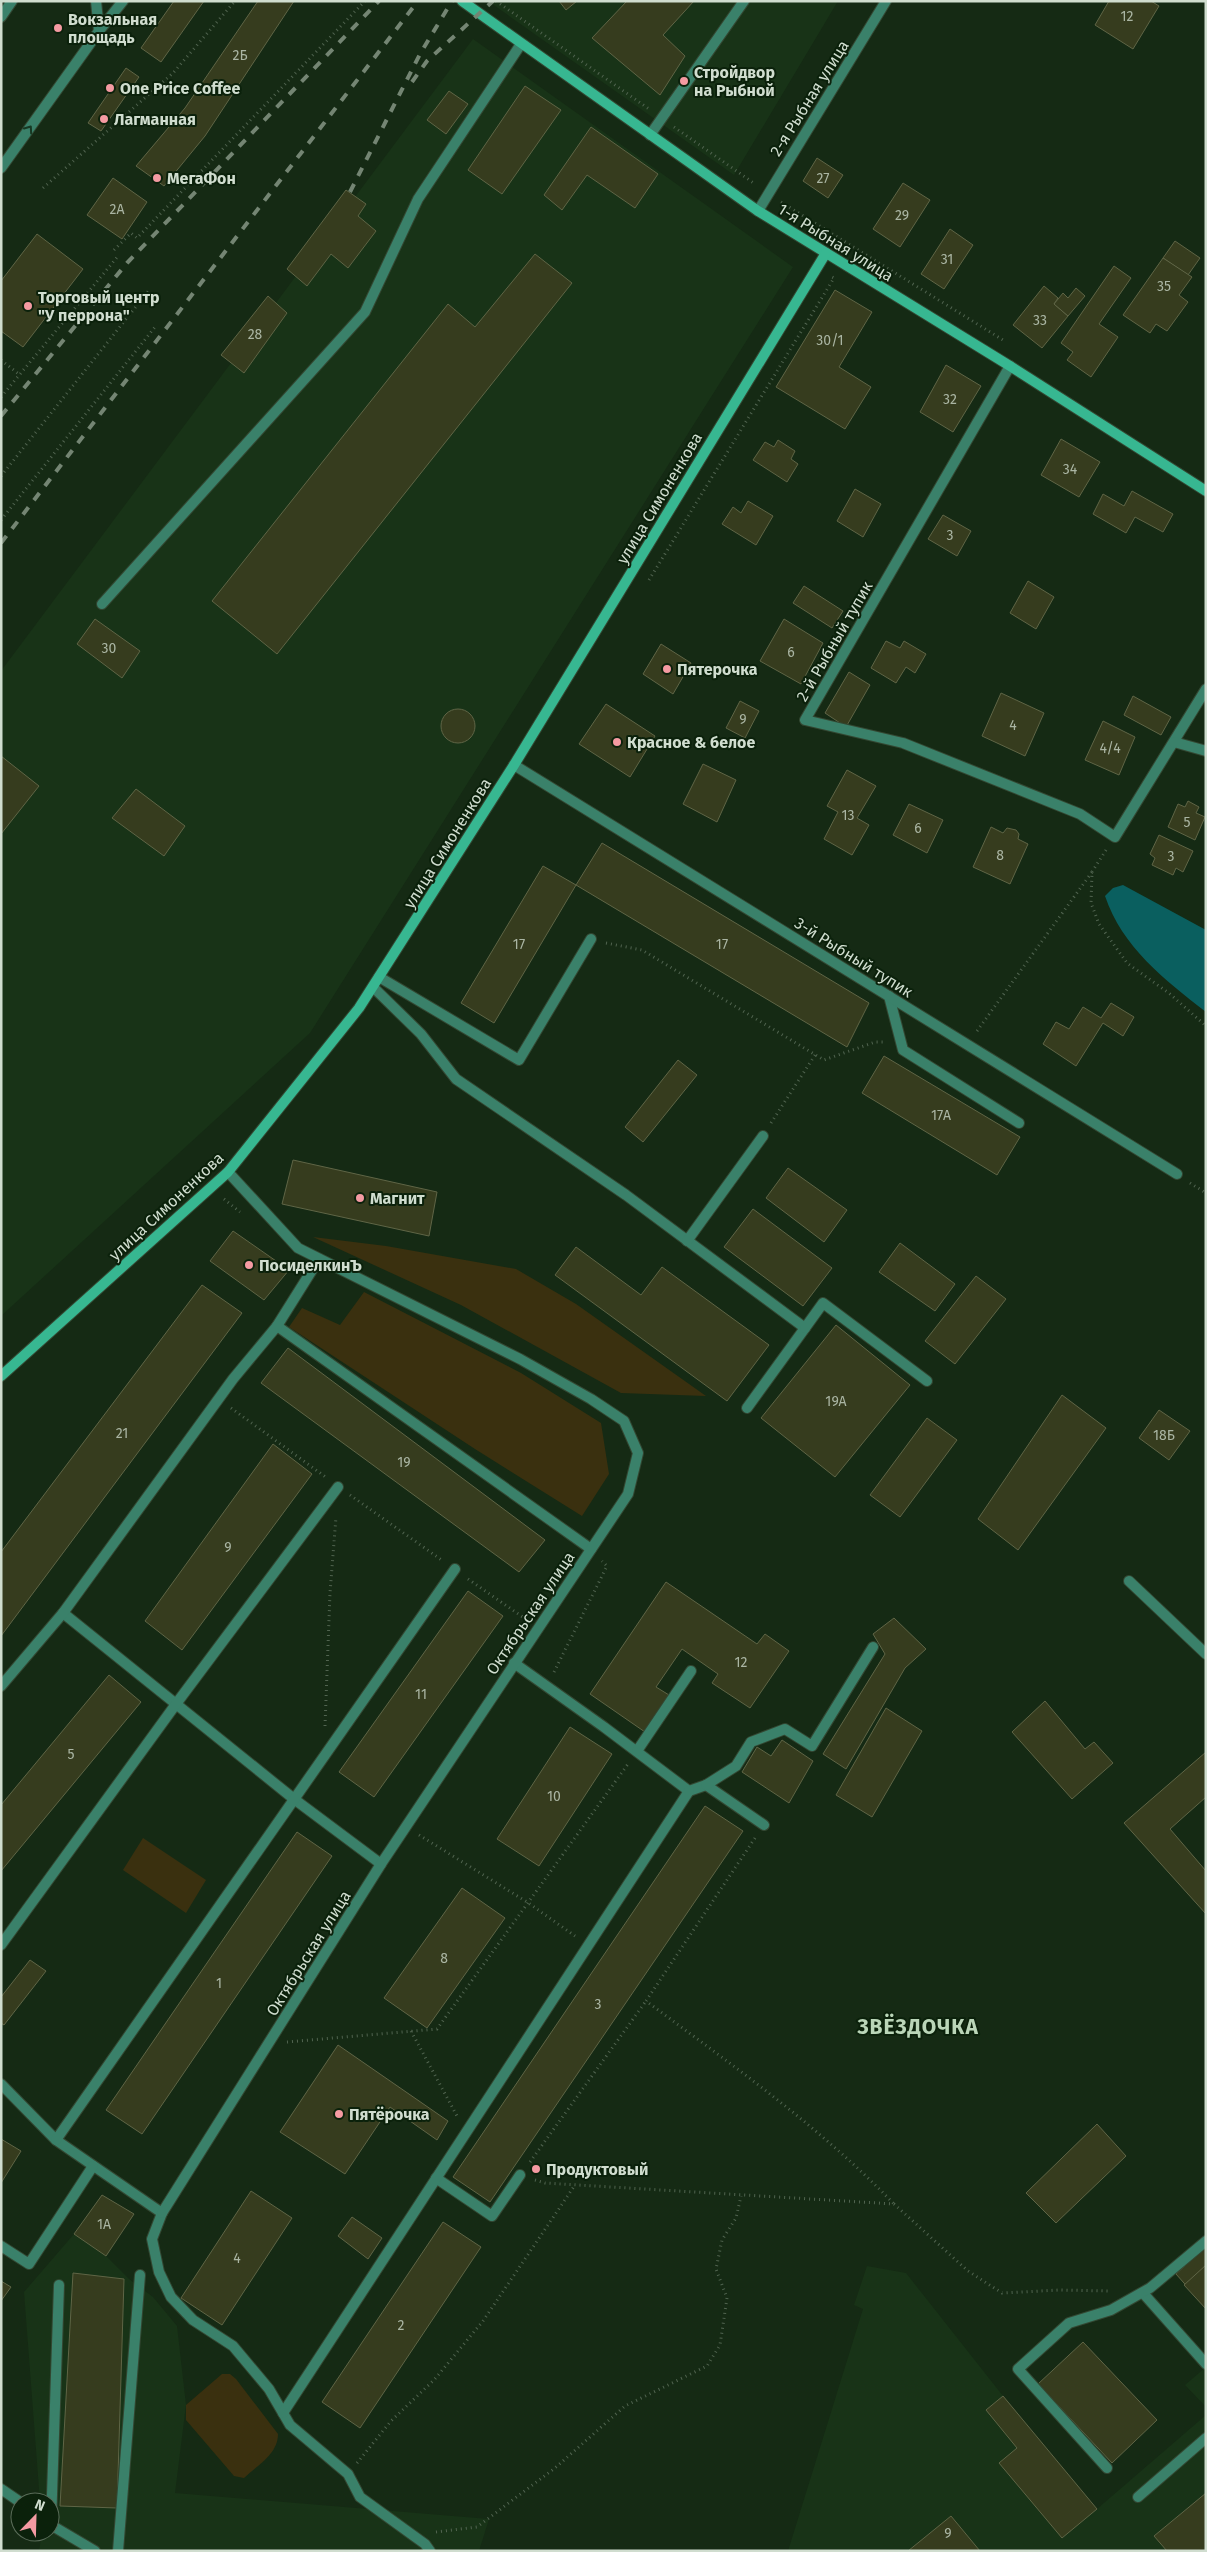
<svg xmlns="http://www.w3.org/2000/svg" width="1207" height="2552" viewBox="0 0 1207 2552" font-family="'Fira Sans',sans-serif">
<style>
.built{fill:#183317}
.green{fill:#3a300f}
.water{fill:#0a5f5f}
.building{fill:#363c1e;stroke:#5f6546}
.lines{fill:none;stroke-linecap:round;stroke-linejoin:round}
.lane-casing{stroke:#334732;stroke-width:12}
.street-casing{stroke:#334732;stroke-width:12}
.secondary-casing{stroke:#334732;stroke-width:12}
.path{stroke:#516450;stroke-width:3;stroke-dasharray:1 4;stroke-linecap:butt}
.lane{stroke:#3a816a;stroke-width:10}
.street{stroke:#3a816a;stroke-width:10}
.secondary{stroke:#37b791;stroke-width:10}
.rail{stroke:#748573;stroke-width:4;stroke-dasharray:9 9;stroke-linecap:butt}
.oneway{stroke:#173923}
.poi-dot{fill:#f49aa2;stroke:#0b210b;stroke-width:2}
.labels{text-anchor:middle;stroke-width:4;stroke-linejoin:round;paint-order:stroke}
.number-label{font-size:14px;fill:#aab5a3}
.poi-label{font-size:16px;font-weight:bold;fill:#d0ddcf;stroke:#0b210b;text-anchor:start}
.street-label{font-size:16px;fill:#d0ddcf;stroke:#0b210b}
.district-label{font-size:21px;font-weight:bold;letter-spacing:1px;fill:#bad5b8;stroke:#0b210b}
</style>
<rect width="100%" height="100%" fill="#152a14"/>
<g class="built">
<path d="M488 1H838L734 175Z"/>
<path d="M473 39 793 267 310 1033 1 1316V671Z"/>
<path d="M74 2234 106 2256 129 2279 153 2297 177 2326 186 2405 175 2493 489 2519 479 2551H39L42 2532H50V2502H40L24 2292Z"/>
<path d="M867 2266 906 2273 1003 2396 1097 2509 1206 2415V2551H788L863 2309 854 2305Z"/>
<path d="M1206 2367V2407L1185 2385Z"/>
</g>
<g class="green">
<path d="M313 1237 386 1246 516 1269 576 1304 706 1396 621 1393 461 1305Z"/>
<path d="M364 1292 521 1373 601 1423 609 1474 582 1516 475 1449 289 1327 302 1308 340 1325Z"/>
<path d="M143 1838 206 1880 186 1913 123 1870Z"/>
<path d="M222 2374H230L236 2379 278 2434C278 2454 258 2465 244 2478L234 2476 186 2420V2405Z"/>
</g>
<path class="water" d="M1123 885 1206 930V1012C1165 980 1122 947 1105 896L1113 888Z"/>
<g class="building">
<path d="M174 1H204L161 62 141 48Z"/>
<path d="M258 1H294L205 136 164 186 136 166 185 108Z"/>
<path d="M559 1H577L566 10Z"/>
<path d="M627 1H694L663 35 685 56 660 95 592 38Z"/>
<path d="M1109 1H1151L1159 6 1133 49 1095 25Z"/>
<path d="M126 68 139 77 101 131 88 123Z"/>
<path d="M525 86 561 110 502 194 468 170Z"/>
<path d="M449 91 468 104 446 134 427 120Z"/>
<path d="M591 127 658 174 635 208 587 175 562 210 544 195Z"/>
<path d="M817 158 843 175 828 198 803 181Z"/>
<path d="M113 178 147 202 122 239 87 215Z"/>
<path d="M903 183 930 200 900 247 873 229Z"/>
<path d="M346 190 366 204 358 216 376 231 348 268 331 254 307 286 287 269Z"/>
<path d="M950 229 973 245 944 289 921 274Z"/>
<path d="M37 234 83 269 23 347 1 331V281Z"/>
<path d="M1175 241 1200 258 1188 275 1163 258Z"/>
<path d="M535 254 572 283 277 654 212 601 448 304 475 327Z"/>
<path d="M1163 258 1192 277 1179 295 1188 302 1167 331 1156 324 1150 333 1123 315Z"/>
<path d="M1114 266 1131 278 1099 324 1118 337 1091 377 1067 360 1073 352 1061 343Z"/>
<path d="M1044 286 1058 298 1054 304 1068 316 1042 348 1013 325Z"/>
<path d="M1076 288 1085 296 1068 316 1054 304 1063 293 1068 298Z"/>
<path d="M835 290 872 312 839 367 871 387 845 429 776 387Z"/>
<path d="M268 296 287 313 244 373 221 355Z"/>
<path d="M946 365 981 386 953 432 920 412Z"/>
<path d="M1061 439 1100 462 1079 497 1041 475Z"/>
<path d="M778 440 795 451 791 459 798 464 787 482 753 460 765 442 774 447Z"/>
<path d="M855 489 881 504 863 537 837 521Z"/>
<path d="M1132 491 1173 514 1163 532 1135 517 1126 533 1093 514 1103 494 1124 506Z"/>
<path d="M748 501 773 516 756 545 722 524 733 507 741 513Z"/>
<path d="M943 515 971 531 957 556 928 539Z"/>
<path d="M1028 581 1054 597 1036 629 1010 613Z"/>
<path d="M804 586 843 611 832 628 793 603Z"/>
<path d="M95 619 140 651 122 678 77 644Z"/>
<path d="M784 619 823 643 801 684 760 661Z"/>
<path d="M886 641 900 648 904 641 926 654 915 673 906 667 896 683 871 668Z"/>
<path d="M661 644 691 663 673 694 643 674Z"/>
<path d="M849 672 870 685 846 727 825 713Z"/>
<path d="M1001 693 1044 713 1025 756 982 736Z"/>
<path d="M1133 696 1171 717 1161 735 1124 715Z"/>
<path d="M740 701 759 711 745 738 726 728Z"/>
<path d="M606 704 655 736 630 777 579 744Z"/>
<circle cx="458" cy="726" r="17"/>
<path d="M1103 721 1135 737 1119 775 1085 760Z"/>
<path d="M1 756 39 786 1 834Z"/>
<path d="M703 764 736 780 717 822 683 804Z"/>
<path d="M847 770 876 786 857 818 869 825 852 855 824 839 838 812 827 806Z"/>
<path d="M136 789 185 826 164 856 112 818Z"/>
<path d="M1188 801 1199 807 1196 813 1205 817 1195 840 1168 827 1178 804 1185 807Z"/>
<path d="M909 804 943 820 927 853 893 835Z"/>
<path d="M991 827 1003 833 1007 828 1016 830 1019 834 1018 839 1028 844 1010 884 973 867Z"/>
<path d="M1159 835 1193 851 1183 872 1176 868 1173 875 1152 865 1155 858 1150 854Z"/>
<path d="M602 843 869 1003 847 1047 576 885Z"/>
<path d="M543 866 576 885 494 1023 461 1003Z"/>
<path d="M1111 1003 1134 1017 1123 1036 1103 1023 1076 1066 1043 1044 1056 1022 1069 1029 1083 1007 1101 1018Z"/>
<path d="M884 1056 1020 1137 997 1175 862 1093Z"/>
<path d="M678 1060 697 1075 643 1142 625 1127Z"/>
<path d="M293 1160 437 1192 429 1236 282 1204Z"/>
<path d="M788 1168 847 1210 824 1242 766 1198Z"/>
<path d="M753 1209 832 1268 803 1306 724 1247Z"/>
<path d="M233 1231 289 1270 264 1300 210 1261Z"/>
<path d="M900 1243 955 1284 935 1311 879 1272Z"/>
<path d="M576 1247 641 1295 662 1267 769 1345 727 1401 555 1275Z"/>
<path d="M976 1276 1006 1299 955 1364 925 1341Z"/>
<path d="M202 1285 242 1313 1 1636V1552Z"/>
<path d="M836 1325 910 1385 835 1477 761 1418Z"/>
<path d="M288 1348 545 1540 519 1572 261 1383Z"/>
<path d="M1062 1395 1106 1428 1018 1550 978 1519Z"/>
<path d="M1159 1410 1190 1431 1169 1460 1139 1438Z"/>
<path d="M927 1418 957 1440 900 1517 870 1495Z"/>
<path d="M273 1444 312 1474 182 1650 145 1621Z"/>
<path d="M666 1582 757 1644 765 1634 789 1651 750 1708 712 1683 718 1674 682 1649 656 1687 669 1695 645 1732 590 1694Z"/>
<path d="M468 1591 503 1616 374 1797 339 1772Z"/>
<path d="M894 1618 926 1649 905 1668 846 1769 823 1754 885 1654 873 1634Z"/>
<path d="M109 1675 141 1702 1 1871V1805Z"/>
<path d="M1045 1701 1085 1749 1094 1742 1113 1763 1072 1799 1012 1732Z"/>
<path d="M886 1708 922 1731 872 1817 836 1795Z"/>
<path d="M570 1727 612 1754 539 1866 497 1839Z"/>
<path d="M782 1740 813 1761 789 1803 742 1772 757 1747 771 1756Z"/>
<path d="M1206 1752V1797L1170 1829 1206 1871V1914L1124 1823Z"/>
<path d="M705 1806 743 1831 490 2202 453 2177Z"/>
<path d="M297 1832 332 1856 142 2134 106 2110Z"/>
<path d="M462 1888 505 1918 427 2028 384 1998Z"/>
<path d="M30 1960 46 1971 4 2025 1 2023V1997Z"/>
<path d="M338 2045 448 2121 437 2140 390 2107 345 2174 280 2132Z"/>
<path d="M1097 2124 1126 2156 1056 2223 1026 2193Z"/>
<path d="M1 2139 21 2151 1 2183Z"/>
<path d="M251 2191 292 2218 222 2325 181 2298Z"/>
<path d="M102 2195 134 2214 106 2256 74 2234Z"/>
<path d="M352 2217 382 2238 368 2259 338 2236Z"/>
<path d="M443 2222 481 2247 360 2428 322 2402Z"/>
<path d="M1206 2246V2308L1176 2274Z"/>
<path d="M1206 2265V2309L1184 2285Z"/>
<path d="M73 2273 124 2279 117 2508 60 2506Z"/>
<path d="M1 2281 11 2287 1 2301Z"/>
<path d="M1083 2342 1157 2420 1112 2463 1038 2384Z"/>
<path d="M1003 2396 1097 2509 1062 2538 999 2463 1017 2448 986 2410Z"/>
<path d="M1206 2493V2551H1167L1154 2536Z"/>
<path d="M951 2516 980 2551H908Z"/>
</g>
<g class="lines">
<g class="lane-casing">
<g id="lane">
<path d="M96 1 99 31"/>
<path d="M1 17 12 1"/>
<path d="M650 135 744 1"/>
<path d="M1 168 99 31 123 1"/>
<path d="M102 604 365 312 418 199 521 44"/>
<path d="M379 977 519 1060 591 939"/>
<path d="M373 987 421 1034 456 1079 626 1195 805 1328 747 1408"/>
<path d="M889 996 903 1050 1019 1123"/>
<path d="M687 1241 763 1136"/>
<path d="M277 1326 591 1549"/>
<path d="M805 1328 823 1303 927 1381"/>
<path d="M1129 1581 1206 1654"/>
<path d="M63 1613 294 1799 381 1864"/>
<path d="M514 1663 604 1727 689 1791 706 1785 764 1825"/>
<path d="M1 1686 63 1613 233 1379 277 1326 319 1259"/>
<path d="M637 1751 691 1671"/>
<path d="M706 1785 736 1766 751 1742 785 1729 812 1746 873 1647"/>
<path d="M1 1945 176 1704 338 1487"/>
<path d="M1 2084 56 2140 162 2213 152 2239 159 2272 171 2297 193 2320 233 2346 269 2389 290 2425 348 2474 360 2497 425 2544 430 2551"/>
<path d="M56 2140 455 1569"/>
<path d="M436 2178 492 2216 520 2175"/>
<path d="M1 2246 29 2264 93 2166"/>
<path d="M59 2285 51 2525 95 2551"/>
<path d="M1143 2293 1206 2364"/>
<path d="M283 2413 689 1791"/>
<path d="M1138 2497 1206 2438"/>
<path d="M118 2551 140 2275"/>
</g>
</g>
<g class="street-casing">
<g id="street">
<path d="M758 211 886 1"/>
<path d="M1010 366 805 720 903 743 1080 814 1115 837 1206 689"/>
<path d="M1174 742 1206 751"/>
<path d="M514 765 1177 1174"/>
<path d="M162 2213 381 1864 628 1494 638 1453 624 1421 591 1399 520 1359 298 1248 228 1172"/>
<path d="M1107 2468 1018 2369 1069 2323 1111 2310 1150 2288 1206 2241"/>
<path d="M1 2489 20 2502"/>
<path d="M50 2524 51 2525"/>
</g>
</g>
<g class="secondary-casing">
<g id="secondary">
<path d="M462 1 758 211 1010 366 1206 491"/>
<path d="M1 1376 228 1172 359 1008 514 765 826 253"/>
</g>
</g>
<g class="path">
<path d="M496 1 649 109"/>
<path d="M674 127 755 184"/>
<path d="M43 188 173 73 235 1"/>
<path d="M781 202 1003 340"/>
<path d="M114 250 131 233 137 238 365 1"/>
<path d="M1 360 20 375"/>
<path d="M1 397 119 255"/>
<path d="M1 476 150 289"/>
<path d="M1 520 155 327"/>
<path d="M649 580 834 278 832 277"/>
<path d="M1106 850 1092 872 1091 903 1099 924 1127 963 1170 994 1206 1026"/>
<path d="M606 943 642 950 824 1060 875 1042H885"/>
<path d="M977 1031 1092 872"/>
<path d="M771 1123 815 1055"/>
<path d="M1190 1183 1206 1193"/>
<path d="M224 1199 240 1212"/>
<path d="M231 1408 327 1478"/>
<path d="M350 1495 443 1561"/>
<path d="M468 1579 527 1620"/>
<path d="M554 1672 607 1566 602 1561"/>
<path d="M325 1726 330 1593 336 1517"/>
<path d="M419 1835 527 1902 575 1936"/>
<path d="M755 1838 646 2001C732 2065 819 2126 894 2204"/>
<path d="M411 2031 457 2116"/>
<path d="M287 2042 437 2029 628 1764"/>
<path d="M530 2162 646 2001"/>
<path d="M535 2180 545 2183 894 2204 968 2271 1002 2293 1059 2290 1110 2291"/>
<path d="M357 2463 391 2421 434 2380 483 2321 575 2185"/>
<path d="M436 2532 477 2527 555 2468 625 2406 707 2366 720 2345 727 2298 716 2269 722 2240 736 2218 741 2196"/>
</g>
<use href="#lane" class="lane"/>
<use href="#street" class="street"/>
<use href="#secondary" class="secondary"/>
<g class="rail">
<path d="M412 82 427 61 493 1"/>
<path d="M350 192 420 54 452 1"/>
<path d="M1 416 127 263 379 1"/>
<path d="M1 543 418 1"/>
</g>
</g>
<defs><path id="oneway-chevron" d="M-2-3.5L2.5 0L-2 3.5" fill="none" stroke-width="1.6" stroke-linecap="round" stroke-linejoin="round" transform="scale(1.25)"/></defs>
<use class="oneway" href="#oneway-chevron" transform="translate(29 129) rotate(-55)"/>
<g class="poi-dot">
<circle cx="58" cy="28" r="5"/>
<circle cx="684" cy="81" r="5"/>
<circle cx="110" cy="88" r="5"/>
<circle cx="104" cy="119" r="5"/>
<circle cx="157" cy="178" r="5"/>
<circle cx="28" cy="306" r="5"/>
<circle cx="667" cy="669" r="5"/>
<circle cx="617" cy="742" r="5"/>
<circle cx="360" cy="1198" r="5"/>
<circle cx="249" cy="1265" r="5"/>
<circle cx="339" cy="2114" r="5"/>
<circle cx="536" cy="2169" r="5"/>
</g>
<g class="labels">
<g class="number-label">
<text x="1127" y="21">12</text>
<text x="240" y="60">2Б</text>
<text x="823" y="183">27</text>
<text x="117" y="214">2А</text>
<text x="902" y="220">29</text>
<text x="947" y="264">31</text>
<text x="1164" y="291">35</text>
<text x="1040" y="325">33</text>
<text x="255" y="339">28</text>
<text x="830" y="345">30/1</text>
<text x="950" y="404">32</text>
<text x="1070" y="474">34</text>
<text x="950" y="540">3</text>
<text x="109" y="653">30</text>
<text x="791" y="657">6</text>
<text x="743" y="724">9</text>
<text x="1013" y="730">4</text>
<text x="1110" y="753">4/4</text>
<text x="848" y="820">13</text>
<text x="1187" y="827">5</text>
<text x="918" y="833">6</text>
<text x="1000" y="860">8</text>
<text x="1171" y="861">3</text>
<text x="519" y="949">17</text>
<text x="722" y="949">17</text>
<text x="941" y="1120">17А</text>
<text x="836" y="1406">19А</text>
<text x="122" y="1438">21</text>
<text x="1164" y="1440">18Б</text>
<text x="404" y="1467">19</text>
<text x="228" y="1552">9</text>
<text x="741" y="1667">12</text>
<text x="421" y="1699">11</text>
<text x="71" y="1759">5</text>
<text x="554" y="1801">10</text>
<text x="444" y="1963">8</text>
<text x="219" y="1988">1</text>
<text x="598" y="2009">3</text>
<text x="104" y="2229">1А</text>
<text x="237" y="2263">4</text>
<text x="401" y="2330">2</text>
<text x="948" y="2538">9</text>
</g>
<g class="poi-label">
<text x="68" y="25">Вокзальная<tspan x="68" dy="18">площадь</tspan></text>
<text x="694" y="78">Стройдвор<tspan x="694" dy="18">на Рыбной</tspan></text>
<text x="120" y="94">One Price Coffee</text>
<text x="114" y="125">Лагманная</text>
<text x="167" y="184">МегаФон</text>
<text x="38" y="303">Торговый центр<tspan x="38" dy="18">"У перрона"</tspan></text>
<text x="677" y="675">Пятерочка</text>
<text x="627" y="748">Красное &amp; белое</text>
<text x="370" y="1204">Магнит</text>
<text x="259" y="1271">ПосиделкинЪ</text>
<text x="349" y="2120">Пятёрочка</text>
<text x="546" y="2175">Продуктовый</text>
</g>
<g class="street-label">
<text transform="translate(809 98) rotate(-58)" y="6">2-я Рыбная улица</text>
<text transform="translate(836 242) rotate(32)" y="6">1-я Рыбная улица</text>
<text transform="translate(659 498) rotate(-59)" y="6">улица Симоненкова</text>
<text transform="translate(834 641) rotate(-60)" y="6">2-й Рыбный тупик</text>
<text transform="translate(447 843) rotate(-58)" y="6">улица Симоненкова</text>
<text transform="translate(854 957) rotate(32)" y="6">3-й Рыбный тупик</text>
<text transform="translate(166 1206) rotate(-43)" y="6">улица Симоненкова</text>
<text transform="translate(530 1613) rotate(-56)" y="6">Октябрьская улица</text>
<text transform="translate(308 1953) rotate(-58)" y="6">Октябрьская улица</text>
</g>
<g class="district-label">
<text x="918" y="2034">ЗВЁЗДОЧКА</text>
</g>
</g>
<rect width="1207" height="2552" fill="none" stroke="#d0ddcf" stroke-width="5"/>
<g transform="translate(35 2517) rotate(23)"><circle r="24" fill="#0b210b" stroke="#5a6c59"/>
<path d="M0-4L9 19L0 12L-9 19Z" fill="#f49aa2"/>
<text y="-8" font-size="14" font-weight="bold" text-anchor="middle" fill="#d0ddcf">N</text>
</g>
</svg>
